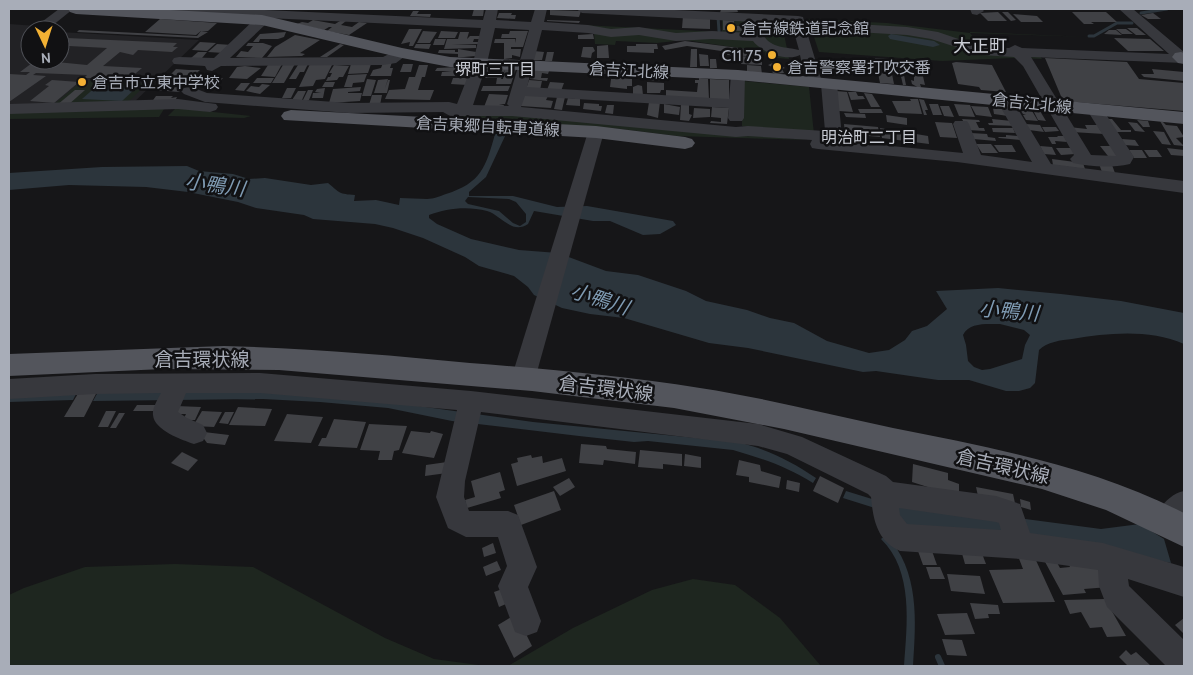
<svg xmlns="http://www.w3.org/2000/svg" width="1193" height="675" viewBox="0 0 1193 675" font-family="Cabin,'Noto Sans JP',sans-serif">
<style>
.built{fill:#222225}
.green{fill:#1e261f}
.water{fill:#2c353c;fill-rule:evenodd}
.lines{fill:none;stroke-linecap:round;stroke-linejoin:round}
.stream-far1{stroke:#2c353c;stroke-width:3}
.stream{stroke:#2c353c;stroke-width:6}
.building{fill:#404145}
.minor{fill:#37383d;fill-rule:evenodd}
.major{fill:#53555c;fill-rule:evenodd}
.poi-dot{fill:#f2b134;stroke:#111113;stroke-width:2}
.labels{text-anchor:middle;stroke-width:5;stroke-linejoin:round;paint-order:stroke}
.far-poi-label{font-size:16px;fill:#a8adb8;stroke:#111113;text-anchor:start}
.far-neighbourhood-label{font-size:16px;fill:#c9ccd4;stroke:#111113}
.far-street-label{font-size:16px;fill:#a8adb8;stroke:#111113}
.far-quarter-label{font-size:18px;fill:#c9ccd4;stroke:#111113}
.street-label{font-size:19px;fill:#a8adb8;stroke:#111113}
.water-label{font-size:20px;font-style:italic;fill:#7f9bb3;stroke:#111113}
</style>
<rect width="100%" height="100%" fill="#161618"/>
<path class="built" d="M9 24 37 26 36 30H30V60H60V32L199 40 131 105 9 107Z"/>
<g class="green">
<path d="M722 17 774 21 782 24 789 59 766 57 765 52 685 40 657 43 616 41 615 45 595 44 594 33 542 23 722 32Z"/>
<path d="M808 19 887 23 970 33V32L1091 37 970 33 983 49 1037 52 1042 59 1013 58 942 61 819 52Z"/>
<path d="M83 80 147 84 126 104 52 106Z"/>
<path d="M743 81 809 87 814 134 742 126V83Z"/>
<path d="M176 108 251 116 244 118 168 116Z"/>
<path d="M120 109H164L159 117 9 119V111Z"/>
<path d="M466 112 514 116 515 114 807 140 677 136 621 129 461 120Z"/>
<path d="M175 564 253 567 385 638 434 659 486 666H9V595L24 588 85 567Z"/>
<path d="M693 579 735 585 780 618 821 666H508L573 628 652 590Z"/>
</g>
<g class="water">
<path d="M891 34 934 41 940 45 933 47 895 40 890 39 888 36Z"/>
<path d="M98 85 137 87 122 101 82 99Z"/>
<path d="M495 134H506L486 177 469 192V196H513L557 207 587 206 673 221 676 225 660 234 643 235 610 221H593L534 211 528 224C512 235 501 215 487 211 468 206 447 208 429 215V218L437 224 471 239 519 250 558 253 606 271 638 275 686 291 706 301 747 310 770 318 794 323 827 341 869 353 889 350 905 340 912 331 927 326 947 309 936 291 998 288 1061 294 1121 301 1184 313V344C1149 329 1109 333 1072 339 1061 340 1047 342 1039 350L1035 383 1030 388 1019 391H1006L969 380H938L876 371 863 372 748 348 709 343 624 318 590 314 562 308 534 295 528 287 514 276 479 266 465 257 423 238 393 228 375 224 313 219 304 215 256 208 238 202 188 192 146 187 69 185 9 190V173L102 167 187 166 199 171 233 174 249 179 265 178 311 185 328 183C340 193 339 194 355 195L354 201 376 200 399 205 400 198C409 198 418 199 427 199 434 199 440 196 446 194 481 183 486 167 495 134ZM468 197 509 199 516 202 526 214V222L520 226 513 223 499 211 468 204 465 201ZM1000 324 1024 330 1030 335 1025 345 1022 359 990 369 982 370 974 367 968 361 966 345 963 335C969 322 987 324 1000 324Z"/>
<path d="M234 390 404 404 533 422 737 442C767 449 791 461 816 478L813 483C788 467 761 458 733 450L648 441 634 442 579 436 452 421 388 408 320 402 263 399 93 401 98 392Z"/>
<path d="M77 392 73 400 9 402V395Z"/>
<path d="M846 491 872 499 1101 529 1140 524 1164 539 1171 563 1101 549 909 526 878 509 843 498Z"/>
<path d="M886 535C920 571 916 621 913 666H904C907 625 914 571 881 539Z"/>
</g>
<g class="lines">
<g class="stream-far1">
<path d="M1141 13 1167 9"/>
<path d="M718 17 719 31"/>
<path d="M1089 36H1094L1117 23H1132"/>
</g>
<path class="stream" d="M938 657 942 666"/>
</g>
<g class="building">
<path d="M474 9H484L483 16H472Z"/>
<path d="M721 9H737L738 12 720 13Z"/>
<path d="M550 10 581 11 579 17 550 15Z"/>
<path d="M413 11H419L417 14H431L430 17 410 16Z"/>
<path d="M998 12 1007 21H988L980 13Z"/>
<path d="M1002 12H1008L1016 20 1011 21Z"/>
<path d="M1072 12H1106L1117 22H1091L1094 24H1084Z"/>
<path d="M499 13H512L511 15H516L515 19 497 18Z"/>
<path d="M1153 13 1161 19H1148L1141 15Z"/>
<path d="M1013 14 1037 16 1043 22H1021Z"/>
<path d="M683 16 710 17V29L682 28Z"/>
<path d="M160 19 217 23 208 31H201L196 35 145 32Z"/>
<path d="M313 20 335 24 340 21H346L341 25 352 27 359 22 367 23 349 35 327 31 332 27H329L324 30 297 24 302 22 308 23Z"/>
<path d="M547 20 580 21 579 23 547 21Z"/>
<path d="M723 20 734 21V26H742V31L723 30Z"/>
<path d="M1127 28H1137L1146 35H1136Z"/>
<path d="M409 29H422L413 46H409L410 42 401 44Z"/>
<path d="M1116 29H1126L1133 34H1122Z"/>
<path d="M79 30 197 36 201 31 208 32 198 38 77 32Z"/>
<path d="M1109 30H1116L1122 35 1104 34Z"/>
<path d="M423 31 437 32 430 43H417Z"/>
<path d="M441 31 458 32 455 38H438Z"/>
<path d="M510 31H528L523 47H511V49H521L520 57 512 55V58L504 59V43H494L495 39H515V43L516 38H501L502 34H509Z"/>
<path d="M286 32 284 37 278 39H260L259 42H253L260 34Z"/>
<path d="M460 32H469L467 39 470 36H482L481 39H474L473 42H479L478 44 452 45H476V48L444 49 447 39H458Z"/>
<path d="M593 34 594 39H578V35Z"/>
<path d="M295 35 320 40 300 53 305 54 302 56 267 57 275 47Z"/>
<path d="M67 38 177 43 173 47H178L172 52 138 50 133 55 120 52 103 66 142 68 130 78H84L87 75 36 73 33 75 46 76 9 102V74L26 75 30 72H20L36 60 87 65 107 48 69 46Z"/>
<path d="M1114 38 1150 39 1164 51H1128Z"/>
<path d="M66 39 68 46 60 53V43Z"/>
<path d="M435 39H446L444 45H433Z"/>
<path d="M685 41 754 50 762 52V57L727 55 728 52 687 46 665 50 662 46Z"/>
<path d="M200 42 216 43 207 51 192 50Z"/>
<path d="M248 43H263L255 52 263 43 272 46 262 58 236 57 241 51 248 52 253 46H246Z"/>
<path d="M217 44 232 45 224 53 208 52Z"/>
<path d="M340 44 344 45 327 57H320Z"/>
<path d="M416 44H431L429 49 414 48Z"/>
<path d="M636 44H657L658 49H654V53L627 52V46H636Z"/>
<path d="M608 45 609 58H597V46Z"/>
<path d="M583 47H593L595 51 592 53 591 58 581 57Z"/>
<path d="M458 49 476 52 475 56 464 57H458V54L438 53 439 50H455V52H458Z"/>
<path d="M691 49H697V67H690Z"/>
<path d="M534 51 544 52 542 60H532Z"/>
<path d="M198 52H207L202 58H191Z"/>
<path d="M547 52H554L552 61H545Z"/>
<path d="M699 54 708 55 709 66H700Z"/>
<path d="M741 56 762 58V65L741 64Z"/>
<path d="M875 58 889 59 894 84 880 83Z"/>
<path d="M1045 58 1127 62 1139 79 1184 83V111L1063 101Z"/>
<path d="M710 59H716L717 68H710Z"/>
<path d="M897 60H901L906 85H903Z"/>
<path d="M392 62 390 68H393L391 76H370L373 70 381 68 383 63Z"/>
<path d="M775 62 785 68 782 69 784 73 775 74 772 72 776 69 768 65Z"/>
<path d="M956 62 992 65 1006 92 981 90 979 87 958 84 952 63Z"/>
<path d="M333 63 325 79 316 80 313 86 299 87 310 64Z"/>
<path d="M282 64 275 77 261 76 268 65Z"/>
<path d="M295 64 284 83H272L283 65Z"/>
<path d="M308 64 304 72H300L296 79H289L298 65Z"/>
<path d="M351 64H371L368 73 348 74Z"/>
<path d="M403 64H413L411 72H400Z"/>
<path d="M334 65 349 66 343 77H339L337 80 326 81 328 77H330L332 73H329Z"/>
<path d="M419 65H428L425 77H415Z"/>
<path d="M747 65 761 66 762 74 747 71Z"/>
<path d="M245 66 261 68 247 79 229 78 237 67Z"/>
<path d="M457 67 455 76H441L442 72 452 71H435L437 68Z"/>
<path d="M458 67H467L473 69 470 76H458L460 71H456Z"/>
<path d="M487 68 505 69 501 79H503L505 68 516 69 511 84H496L497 78H483Z"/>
<path d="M176 69 189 70H200L185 83 171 82 175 78 168 81 158 80 161 77 167 78Z"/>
<path d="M1152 69 1184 72V81L1144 77 1141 74H1154Z"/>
<path d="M535 70 549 71 548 74 542 73 541 78H548L547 81 530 79 532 72Z"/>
<path d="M914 72H922L925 85 920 84 921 87 919 88 912 84 911 80 914 81Z"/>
<path d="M367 74 364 82 353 83 352 87H344L348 75Z"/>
<path d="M646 75 664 76V81L646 80Z"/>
<path d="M214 77 223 78 214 87H205Z"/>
<path d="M409 77H422L418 90H434L430 100 385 99 389 90 405 89Z"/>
<path d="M616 77 632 79V86H627V89L610 87 611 79H615Z"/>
<path d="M257 78H274L271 83H253Z"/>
<path d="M453 78H470L467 85 451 84Z"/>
<path d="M699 78 708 79 709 99 666 97V90L697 92 698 83H695V80H699Z"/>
<path d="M367 79 376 80 371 96H362Z"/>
<path d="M388 79 385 88 388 80H390L387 93H374L378 80Z"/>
<path d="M710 79 729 80V100L710 99Z"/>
<path d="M52 80 79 82 54 103 30 101 49 86 45 85Z"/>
<path d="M529 80 542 81 540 90 526 89Z"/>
<path d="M325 82H335L333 87H322Z"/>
<path d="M550 82 564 83 561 91 547 90Z"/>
<path d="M647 82 664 83V90H661L660 93H647Z"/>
<path d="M241 83H250L244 91 235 90Z"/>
<path d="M163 84 182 85 178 89H182L179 92 155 90Z"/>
<path d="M262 84 270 85 260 94 246 91 251 86 259 87Z"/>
<path d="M638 85 642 86 643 95 633 94V87Z"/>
<path d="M483 86H510L508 91H481Z"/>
<path d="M361 87 360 91 348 92V93H362L360 101 329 103 333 89Z"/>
<path d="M287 88H296L291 98H282Z"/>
<path d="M325 88 323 98H312L313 93H321L315 92 317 89Z"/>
<path d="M75 90H85L68 105H57Z"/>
<path d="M308 90H313L309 100H303Z"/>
<path d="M298 91H306L302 100H292Z"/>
<path d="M836 91 847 92 853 112 839 111Z"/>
<path d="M848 92H856L858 96H863L865 99 851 100Z"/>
<path d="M864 93 872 94 880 107H871Z"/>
<path d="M489 94 508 95 505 104H499L504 105 503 108 484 107Z"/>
<path d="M528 94 548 96 546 100 553 101 551 108 520 106 523 96Z"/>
<path d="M372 95H382L380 105H369Z"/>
<path d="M156 96H173L171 98 177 97 175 101 151 103Z"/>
<path d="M557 97H565L562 110 554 109Z"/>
<path d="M568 98 580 99V106L566 105Z"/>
<path d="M910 99H918L922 114 898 113 892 101H911Z"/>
<path d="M919 99 924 100 928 110H925L927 115H924Z"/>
<path d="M649 102H660L658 118 647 115Z"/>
<path d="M584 103 599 104V106H602L601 111 583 109Z"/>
<path d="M664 104 680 107 679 115 664 113Z"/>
<path d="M681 104H689V114L692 115 689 121 680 120Z"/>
<path d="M929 104H938L942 115H933Z"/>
<path d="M954 104 970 105 975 117 959 116Z"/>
<path d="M607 105H614L613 114 605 113Z"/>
<path d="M940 106H949L954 117 944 116Z"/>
<path d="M971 106 988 107 992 117 976 115Z"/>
<path d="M712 107 729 108 727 124 710 123 711 121 721 122V118L711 117Z"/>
<path d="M694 108 710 109V117L693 118Z"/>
<path d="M993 108 1005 109 1008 116 994 114Z"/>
<path d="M858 109H881L883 113H860Z"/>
<path d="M1033 110 1040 111 1046 121 1038 120Z"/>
<path d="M1021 111H1032L1038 121 1026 120 1023 115 1026 114H1023Z"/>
<path d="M844 113 865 114 866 118 846 117Z"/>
<path d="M886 115 907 118V125L887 122Z"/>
<path d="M962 119 979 120 980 122H976L979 128H984L985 131 968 130Z"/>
<path d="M992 119 1012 121 1016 126 989 125 988 123H993Z"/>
<path d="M1104 119H1112L1121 130H1131V132H1114Z"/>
<path d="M1137 120 1148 121 1150 127H1143Z"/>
<path d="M1160 121 1163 122 1166 125 1177 126 1184 137 1176 138 1184 146 1174 145Z"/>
<path d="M935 122 952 123 957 138 940 137Z"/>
<path d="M1128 122 1137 123 1145 132 1135 131Z"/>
<path d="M844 124 878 127 880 137 845 134Z"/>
<path d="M1026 124 1040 125 1044 132 1029 130Z"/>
<path d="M1085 125H1098L1100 130 1104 134 1072 132 1069 127 1087 129Z"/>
<path d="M1042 127H1056L1059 131 1045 132Z"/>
<path d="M880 128 928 136 929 144 882 138Z"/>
<path d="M992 128H1013L1015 133 993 132Z"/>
<path d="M1153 131 1164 132 1171 145 1162 144Z"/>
<path d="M971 133 987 134 988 137 995 138 996 141 973 139Z"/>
<path d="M1006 135 1019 136 1020 140 999 138 998 137H1006Z"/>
<path d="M1057 136H1064L1067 142 1055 141 1056 144H1052L1048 137H1058Z"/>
<path d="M1122 139 1135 140 1139 146 1124 145Z"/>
<path d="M976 144H991L998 153H982Z"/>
<path d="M994 145H1012L1016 152H999Z"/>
<path d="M1040 146 1052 147 1056 155 1044 154Z"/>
<path d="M1100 146H1111L1120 157 1108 156Z"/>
<path d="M1056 148H1071L1075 154 1061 155Z"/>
<path d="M1167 148 1184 150V156L1171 155Z"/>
<path d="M1129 150H1142L1147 158H1134Z"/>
<path d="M1144 150H1157L1162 157H1149Z"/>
<path d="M1052 159 1083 163 1085 169 1053 165Z"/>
<path d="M1099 164 1112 165 1115 173 1102 172Z"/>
<path d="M98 390 84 417H64L79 392Z"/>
<path d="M137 405H160L157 411H133Z"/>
<path d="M176 406 201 407 195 420H183L186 414H173Z"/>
<path d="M238 407 272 409 265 426 229 425Z"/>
<path d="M106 411H116L108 427H98Z"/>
<path d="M202 411 222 412 214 427 193 426Z"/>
<path d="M225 412H234L228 424 219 423Z"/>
<path d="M119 413H125L116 428H110Z"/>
<path d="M287 414 323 417 311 443 274 441Z"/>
<path d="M334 419 366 422 357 448 318 446 322 438H326Z"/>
<path d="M369 424 407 426 399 450 394 451 392 460H378L380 451 360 450Z"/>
<path d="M411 431 430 433 431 431 443 434 434 458 402 453Z"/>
<path d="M204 432 229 435 225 445 207 443 202 436Z"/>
<path d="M581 444 606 446 607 449 636 452 635 464 604 460 603 465 579 463Z"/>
<path d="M640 450 682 454V466L663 464V469L638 467Z"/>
<path d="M182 452 198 460 188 471 171 463Z"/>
<path d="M685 454 701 457V468L684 466Z"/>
<path d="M531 455 532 458 542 456 543 463 562 458 566 471 517 486 511 464 518 462 517 458Z"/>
<path d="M739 460 760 465 761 471 781 477 779 488 749 482V477L736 475Z"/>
<path d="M447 462V473L425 476 426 465Z"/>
<path d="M913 464 948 473V480L959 484V497L912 482Z"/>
<path d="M500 472 505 490 499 492 501 498 467 508 465 500 475 497 471 481Z"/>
<path d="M820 476 844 488 838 503 813 491Z"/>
<path d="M569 478 575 487 560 496 553 487Z"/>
<path d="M787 480 800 483 799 492 786 489Z"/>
<path d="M976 487 1013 494 1015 503 978 496Z"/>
<path d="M554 491 561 510 521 525 514 505Z"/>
<path d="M1020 499 1030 502 1031 510 1021 507Z"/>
<path d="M493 543 496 553 484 557 482 548Z"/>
<path d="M961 550 981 551 986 564H965Z"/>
<path d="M918 551H932L937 565H923Z"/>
<path d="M1018 556H1034L1055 602 1003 603 989 570 1023 569Z"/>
<path d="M1055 559 1060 568 1070 567 1067 561H1093L1109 587 1084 589 1086 593 1063 595 1044 560Z"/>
<path d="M497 561 501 570 486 576 483 567Z"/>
<path d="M926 567H940L945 579H930Z"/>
<path d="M947 574 980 576 985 594 951 591Z"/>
<path d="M508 587 513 601 499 607 494 592Z"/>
<path d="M1105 599 1126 636 1107 637 1102 627 1090 628 1081 612 1070 614 1064 600Z"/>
<path d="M970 603 998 605 1000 614H988L989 618 975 619Z"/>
<path d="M967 613 975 634 945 635 937 614Z"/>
<path d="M516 614 532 646 514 658 498 625Z"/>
<path d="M1184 618V634L1175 625Z"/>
<path d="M942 639 962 640 967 656 947 655Z"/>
<path d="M1126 650 1131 655 1136 652 1150 665 1148 666H1128L1119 657Z"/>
</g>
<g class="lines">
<g class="minor">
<path d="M59 9H73L47 30H31Z"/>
<path d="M159 9H245L483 20 486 9H498L496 20 531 22 535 9H547L544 22 588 25 611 29 639 27 676 33 712 31 752 33 766 25 773 29 764 36C771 48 787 47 799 50L794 32 798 29 795 28 794 24 582 13 576 9H654L798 16 803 17 804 21 907 27 938 32 982 47 1009 48 1015 45 1022 48 1169 54 1119 9H1133L1184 52V63L1031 57 1091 155 1116 156 1087 110 1089 107H1101L1134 157 1130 164C1111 168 1091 167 1073 163L1070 159 1074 155 1023 66 1014 57 981 55 931 39 907 35 806 29 822 82 819 85H809L806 82 800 55C787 62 761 52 753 41L712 39 676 41 639 35 611 37 588 33 542 30 527 87 729 99 731 75 733 72H743L745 75 744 118 742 121H730L728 118 729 108 525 96 521 107 736 127 748 126 825 131 821 84 824 81H834L837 84 842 137 840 141 963 153 953 124 955 121H967L969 124 981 155 1032 162 997 101 999 98H1011L1013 101 1051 164 1184 181V193L957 162 818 149 812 148 810 144 812 140 748 136 736 137 512 116H450L443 112 349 113 205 102 184 94 181 91 184 88 189 86 207 93 349 103 449 102 457 104 473 63 481 28 267 18 269 20 267 23 230 58 383 57 397 50H407L409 53 396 63 383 65 221 66 212 71 207 70 205 66 174 64 172 61 174 58 179 57 214 58 257 17 165 13 160 12ZM495 28 529 30 507 104 509 106 473 105 487 63Z"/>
<path d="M970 9H982L984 11 977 15 972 14Z"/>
<path d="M178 99 216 104 218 107 216 110 210 112 178 109 9 114V104Z"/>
<path d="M596 127 602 128 604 132 535 379 531 386 523 389 515 386 511 379 588 132 590 128Z"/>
<path d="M260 373 471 391 758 424 802 437 886 476 893 482 996 496 1020 504 1030 533 1103 543 1184 567V597L1128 579 1129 586 1184 640V666H1166L1107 607 1099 586 1098 570 1020 559 900 551C877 541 873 519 871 497L868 494 787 454 758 446 481 412 465 481 464 497 469 511H508L518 515 537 567 528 587 541 621 537 632 526 636 515 632 498 586 507 566 498 537H466L448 528 436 497 457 410 260 393H186L178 412 187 418 203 425 207 433 203 441 194 444C182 440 154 430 153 415 152 408 158 399 161 393L95 394 9 399V379L95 374ZM899 508 996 522 999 523 1001 530 907 524 900 515Z"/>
<path d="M1184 491V522L1177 530 1167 534 1157 530 1153 521C1159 508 1169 494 1184 491Z"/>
</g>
<g class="major">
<path d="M68 9H153L262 15 402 48 450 57 738 70 1184 112V124L738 80 450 67 402 58 262 25 76 14 70 12Z"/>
<path d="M1181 52 1184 53V64L1178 63 1172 57 1175 53Z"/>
<path d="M291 110 596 126 685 137 692 139 695 143 692 147 685 149 596 138 284 120 281 116 284 112Z"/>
<path d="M224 346C306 348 388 355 470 363 547 369 624 376 700 388 765 398 828 414 893 428 993 448 1092 466 1184 513V547L1106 510 1042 489 784 429 674 408 532 391 279 370 163 369 9 376V354Z"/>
</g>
</g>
<g class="poi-dot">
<circle cx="731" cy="28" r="5"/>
<circle cx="772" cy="55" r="5"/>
<circle cx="777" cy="67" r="5"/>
<circle cx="82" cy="82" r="5"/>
</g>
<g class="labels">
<g class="far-poi-label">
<text x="741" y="34">倉吉線鉄道記念館</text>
<text x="762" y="61" text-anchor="end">C11 75</text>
<text x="787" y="73">倉吉警察署打吹交番</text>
<text x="92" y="88">倉吉市立東中学校</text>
</g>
<g class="far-neighbourhood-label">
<text x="495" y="75">堺町三丁目</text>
<text x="869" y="143">明治町二丁目</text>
</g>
<g class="far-street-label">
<text transform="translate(629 70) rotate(3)" y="6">倉吉江北線</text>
<text transform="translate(1032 103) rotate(6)" y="6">倉吉江北線</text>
<text transform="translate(488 126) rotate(3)" y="6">倉吉東郷自転車道線</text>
</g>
<g class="far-quarter-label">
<text x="980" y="52">大正町</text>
</g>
<g class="street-label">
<text x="202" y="366">倉吉環状線</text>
<text transform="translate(606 388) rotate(7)" y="7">倉吉環状線</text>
<text transform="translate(1003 466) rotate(13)" y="7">倉吉環状線</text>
</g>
<g class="water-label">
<text transform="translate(215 185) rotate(8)" y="7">小鴨川</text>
<text transform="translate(600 299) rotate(18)" y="7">小鴨川</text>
<text transform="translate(1009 311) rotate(5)" y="7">小鴨川</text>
</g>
</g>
<rect width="1193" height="675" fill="none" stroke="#a8adb8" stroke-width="20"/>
<g transform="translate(45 45) rotate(176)"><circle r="24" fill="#111113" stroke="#4d4f55"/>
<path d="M0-4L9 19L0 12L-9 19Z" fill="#f2b134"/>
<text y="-8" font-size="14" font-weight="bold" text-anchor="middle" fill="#a8adb8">N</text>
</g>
</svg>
